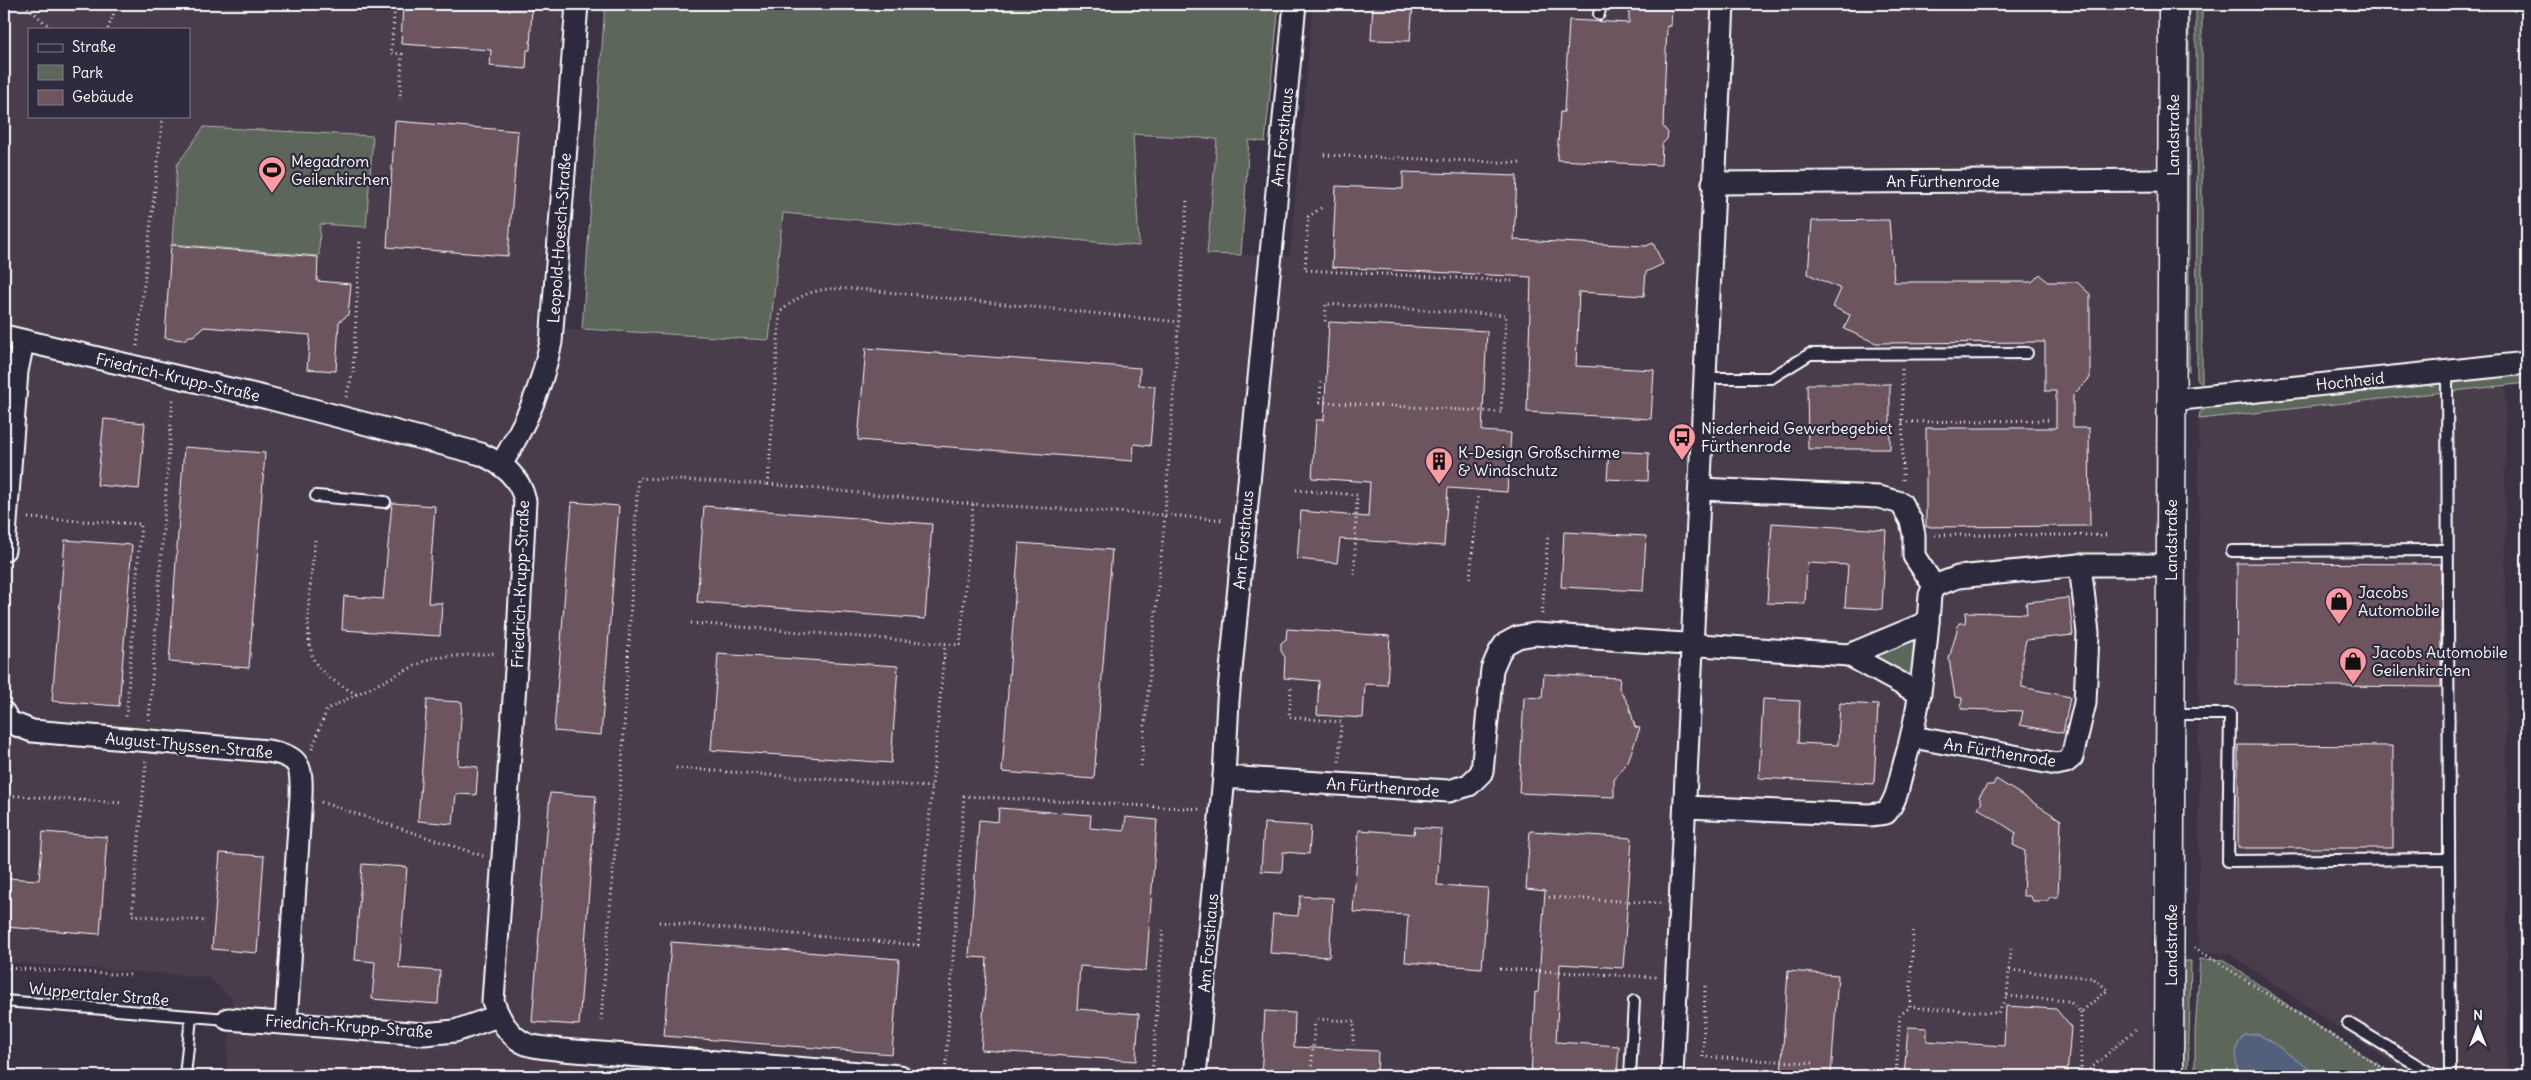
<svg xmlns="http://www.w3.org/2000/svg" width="2531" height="1080" viewBox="0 0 2531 1080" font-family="Delius,sans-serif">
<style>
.built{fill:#4a3d4c;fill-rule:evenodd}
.green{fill:#5d665a;stroke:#aeb2ac}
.water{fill:#53607c;stroke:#98a0b0}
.building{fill:#6c555f;stroke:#fff}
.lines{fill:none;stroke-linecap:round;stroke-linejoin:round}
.lane-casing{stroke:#fff;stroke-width:14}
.street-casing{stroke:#fff;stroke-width:25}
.secondary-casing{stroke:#fff;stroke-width:31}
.path{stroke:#fff;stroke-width:3;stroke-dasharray:1 4;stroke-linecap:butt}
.lane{stroke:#2f2a3d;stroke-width:10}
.street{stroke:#2f2a3d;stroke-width:21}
.secondary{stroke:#2f2a3d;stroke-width:28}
.labels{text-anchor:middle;stroke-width:4.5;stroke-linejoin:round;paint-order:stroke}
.street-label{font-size:16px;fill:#fff;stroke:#2f2a3d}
.poi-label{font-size:16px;fill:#fff;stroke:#2f2a3d;text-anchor:start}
</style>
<rect width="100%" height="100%" fill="#3b3344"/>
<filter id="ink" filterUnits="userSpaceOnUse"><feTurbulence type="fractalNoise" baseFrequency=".02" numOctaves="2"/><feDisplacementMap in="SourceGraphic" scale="10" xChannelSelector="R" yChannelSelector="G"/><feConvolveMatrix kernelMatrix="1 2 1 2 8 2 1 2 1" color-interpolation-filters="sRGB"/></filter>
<g filter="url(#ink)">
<g class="built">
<path d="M4 4H563L538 328 768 340 782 213 1139 246 1133 134 1217 139 1207 254 1290 256 1313 4H2159L2161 122 2152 906 2153 1076H226L232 999 208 977 4 962ZM29 29H189V116H29Z"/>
<path d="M2505 386 2507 1076H2412L2230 954 2199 951V419Z"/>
</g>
<g class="green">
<path d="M605 4H1279L1265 142 1249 140 1241 255 1207 254 1217 139 1133 134 1139 246 783 213 769 340 582 329Z"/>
<path d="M2182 4H2189V372L2183 364Z"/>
<path d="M2196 4H2202V383L2197 379Z"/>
<path d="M204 127 373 136 366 227 320 224 319 256 172 244 177 165Z"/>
<path d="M2527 372V383L2199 419 2200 412 2212 405Z"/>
<path d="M1914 638 1911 677 1875 655Z"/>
<path d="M2200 959 2224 960 2310 1021 2396 1076H2195V1032Z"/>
<path d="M2182 961H2191L2188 1076H2180Z"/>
</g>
<path class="water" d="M2258 1034 2272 1042 2319 1076H2239C2235 1062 2233 1046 2245 1035Z"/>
<g class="building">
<path d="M403 4H532L530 50H527L526 69 490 66 491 50 401 44Z"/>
<path d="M1373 4H1413L1410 41 1371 40Z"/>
<path d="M1650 4H1672L1671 26H1667L1663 126 1668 133 1667 139 1662 144 1661 165 1557 160 1560 112H1564L1569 20 1629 23V5L1650 6Z"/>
<path d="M395 121 518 131 508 256 387 247Z"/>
<path d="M1403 172 1517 176 1514 240 1646 246 1653 243 1663 264 1646 272 1644 296 1579 292 1576 366 1654 370 1651 419 1527 412 1531 277 1332 267 1336 186 1403 189Z"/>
<path d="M1889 220 1894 282H2032L2040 274 2047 282H2077L2090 294V378L2073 395V428H2089L2090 526 1926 527V428H2056V391H2045V342L1876 343 1844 329 1850 315 1833 307 1841 289 1808 274 1812 221Z"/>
<path d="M171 245 318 257 317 281 351 284 348 315 339 322 336 371 307 369 310 335 204 327 193 336H189L184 340 165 338Z"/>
<path d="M1329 322 1487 331 1482 431 1511 433 1507 492 1448 488 1444 546 1340 539 1337 563 1297 559 1301 511 1368 517 1370 482 1312 478 1316 420H1324Z"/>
<path d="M866 348 1140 368 1139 385 1155 386 1150 446 1134 444 1133 461 858 440Z"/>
<path d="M1807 384H1890V449H1808Z"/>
<path d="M104 419 145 423 139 489 97 485Z"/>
<path d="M184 447 265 453 249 668 169 662Z"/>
<path d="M1609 451 1649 453 1648 481 1607 479Z"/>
<path d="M572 502 619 506 601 735 554 731Z"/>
<path d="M392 503 435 506 428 603H442L440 636 342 630 344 596 383 599Z"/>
<path d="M704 506 932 524 925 619 697 602Z"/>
<path d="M1772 523 1886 530 1882 609 1845 607 1848 565 1807 563 1805 604 1767 603Z"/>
<path d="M1564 532 1646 536 1643 591 1561 587Z"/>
<path d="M65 540 132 545 119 706 52 701Z"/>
<path d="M1019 543 1112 550 1094 779 1002 772Z"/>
<path d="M2237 563 2441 564V687L2236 685Z"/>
<path d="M2069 598 2073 635 2026 640 2022 659V687L2070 697 2063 733 2020 725 2023 711 1961 709 1962 698 1955 697 1949 659 1959 623H1965L1966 612 2027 614 2026 602Z"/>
<path d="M1287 629 1390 636 1387 685 1365 684 1363 718 1317 715 1319 681 1284 678 1285 657 1281 651V643L1286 639Z"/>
<path d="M718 654 898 666 891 763 711 750Z"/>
<path d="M1544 674 1620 678 1619 688 1629 705 1635 727 1640 728 1628 761 1614 780V797L1519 793 1524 697 1542 698Z"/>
<path d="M1763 699 1800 701 1798 743 1838 745 1840 703 1878 705 1874 784 1759 778Z"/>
<path d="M427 700 462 702 458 765 478 767 476 795 456 794 453 824 418 821Z"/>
<path d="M2238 745 2393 746V848H2238Z"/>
<path d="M1996 779 2061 820 2058 897H2050L2047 901H2033L2030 896H2023L2025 851 2013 845 2016 833 1978 808 1982 802 1979 797 1987 785H1993Z"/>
<path d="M550 793 596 796 579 1025 532 1022Z"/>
<path d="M999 808 1091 815 1090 828 1124 831 1126 817 1157 820 1146 971 1080 966 1077 1009 1139 1014 1136 1061 981 1050 987 958 969 957 979 820 998 822Z"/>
<path d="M1264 823 1311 826 1309 854 1283 852 1282 872 1261 871Z"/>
<path d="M1415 827 1441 829 1437 885 1488 888 1482 968 1405 962 1408 915 1353 912 1359 830 1414 834Z"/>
<path d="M1530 831 1632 838 1623 968 1560 964 1556 1042 1619 1046 1617 1076H1531L1535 992 1538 993 1545 891 1526 889Z"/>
<path d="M43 832 107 837 100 934 4 927V878L39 880Z"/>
<path d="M220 853 264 856 257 953 212 949Z"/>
<path d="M362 864 407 867 399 968 440 971 438 1004 372 999 375 962 355 960Z"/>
<path d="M1300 896 1333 898 1329 957 1270 953 1273 914 1298 916Z"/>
<path d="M671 942 899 959 892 1054 664 1036Z"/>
<path d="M1788 971 1838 975 1831 1076H1781Z"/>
<path d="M2006 1006 2056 1009 2071 1027 2067 1076H1904L1908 1027 1927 1028V1041L2004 1046Z"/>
<path d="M1265 1011 1295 1013 1294 1047 1378 1051 1377 1076H1261Z"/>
</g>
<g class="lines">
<g class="lane-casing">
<g id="lane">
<path d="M1599 14 1601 4"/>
<path d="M2447 370 2450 1076"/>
<path d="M1705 378H1771L1810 354 2027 353"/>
<path d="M316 496 385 502"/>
<path d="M2232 551 2447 550"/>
<path d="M2171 714H2230L2228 861 2449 859"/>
<path d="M4 1001 228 1019"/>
<path d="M2348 1023 2435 1076"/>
<path d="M185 1076 191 1017"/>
<path d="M1630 1076 1634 1001"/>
</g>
</g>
<g class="street-casing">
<g id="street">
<path d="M1713 183 2173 180"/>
<path d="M4 336 268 398 481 454C503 464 520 477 525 501L517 655 493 1001C498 1017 509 1037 526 1044 536 1048 551 1048 562 1050L900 1076"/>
<path d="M2172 400 2527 363"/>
<path d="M502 463C527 421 541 390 551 342L577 4"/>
<path d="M4 550 17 371 23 342"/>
<path d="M1934 586 1958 577 2080 565H2171"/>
<path d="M1849 655 1920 694"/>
<path d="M4 713 9 722 32 731 268 751C300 757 302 765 301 796L286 1022"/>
<path d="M1913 737 2056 764 2066 762 2072 757 2085 703 2088 633 2080 565"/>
<path d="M1224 777 1449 791 1469 785 1482 772 1492 669 1499 653 1505 644 1518 637 1535 634 1849 655 1928 622"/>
<path d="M1686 807 1870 815 1886 813C1898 798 1898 786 1903 768 1920 712 1926 653 1930 595L1934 586 1914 556V535L1911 521 1901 503 1879 497 1700 489"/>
<path d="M228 1019 424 1034 455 1031 498 1016"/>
<path d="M1195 1076 1224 777 1228 701 1295 4"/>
<path d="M1672 1076C1691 719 1703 361 1723 4"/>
</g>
</g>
<g class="secondary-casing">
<path id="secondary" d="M2169 1076 2173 4"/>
</g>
<g class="path">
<path d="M24 4 52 29"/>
<path d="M395 4 391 53 402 54 400 99"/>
<path d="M108 29 117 4"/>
<path d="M1324 155 1521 163"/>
<path d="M1187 201 1165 515 1225 520"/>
<path d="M1321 208 1308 217 1305 270 1512 281"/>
<path d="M137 346 163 116"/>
<path d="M1902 369 1903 483"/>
<path d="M1321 382 1320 402 1501 412 1506 315 1326 304 1325 324"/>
<path d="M346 397 353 372 360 241"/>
<path d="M1902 422 2049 420"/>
<path d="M1296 490 1357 495 1354 576"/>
<path d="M973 504 768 484 780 312C807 288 823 288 858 289L1179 322"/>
<path d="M28 518 141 524 126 718"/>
<path d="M1935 535H2110"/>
<path d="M315 540C312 573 302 631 314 660 321 675 342 686 356 694"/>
<path d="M1470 578 1478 496"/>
<path d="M1542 614 1548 534"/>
<path d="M691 623 960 645 973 504 1165 515 1141 766"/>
<path d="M1291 688 1289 717 1341 722 1339 764"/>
<path d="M149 720 173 397"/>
<path d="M312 749 327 709 431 658 496 653"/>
<path d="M146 761 132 915 206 921"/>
<path d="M676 768 932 787 945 644"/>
<path d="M4 795 122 803"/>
<path d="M321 802 483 856"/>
<path d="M1544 897 1660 903"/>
<path d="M659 922 918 945 932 787"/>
<path d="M1913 931 1910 1007 1998 1013 2007 996 2011 949"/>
<path d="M2194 947 2395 1076"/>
<path d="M4 968 133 975"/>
<path d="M1500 969 1656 977"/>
<path d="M1705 986 1703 1057 1815 1063"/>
<path d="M2007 996 2069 1001 2081 1012 2108 990 2093 978 2009 970"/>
<path d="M2081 1012V1076"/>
<path d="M601 1020 622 764 638 478 768 484"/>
<path d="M945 1076 964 796 1200 809"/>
<path d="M1152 1076 1163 928"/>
<path d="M1311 1076 1315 1019 1354 1021 1353 1045"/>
<path d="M1396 1076V1074"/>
<path d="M1896 1076 1900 1015 1910 1007"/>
<path d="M2082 1076 2137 1028"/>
</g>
<use href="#lane" class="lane"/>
<use href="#street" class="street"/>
<use href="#secondary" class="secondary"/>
</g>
</g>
<defs>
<g id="stadium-pin" transform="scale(1.4375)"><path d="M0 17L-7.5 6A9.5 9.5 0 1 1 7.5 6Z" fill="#ff9aa2" stroke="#2f2a3d"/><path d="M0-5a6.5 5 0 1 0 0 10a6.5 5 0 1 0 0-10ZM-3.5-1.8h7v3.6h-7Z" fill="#111"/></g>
<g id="bus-pin" transform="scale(1.4375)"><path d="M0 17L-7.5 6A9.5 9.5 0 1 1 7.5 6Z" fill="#ff9aa2" stroke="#2f2a3d"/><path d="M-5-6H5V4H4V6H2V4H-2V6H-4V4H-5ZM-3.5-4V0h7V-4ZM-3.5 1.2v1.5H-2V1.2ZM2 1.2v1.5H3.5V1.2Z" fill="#111"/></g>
<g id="building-pin" transform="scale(1.4375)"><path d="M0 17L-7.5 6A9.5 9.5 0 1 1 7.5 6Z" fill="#ff9aa2" stroke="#2f2a3d"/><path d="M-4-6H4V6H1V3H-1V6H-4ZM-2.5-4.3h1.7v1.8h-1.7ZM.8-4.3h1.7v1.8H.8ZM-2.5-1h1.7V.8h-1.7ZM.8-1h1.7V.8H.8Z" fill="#111"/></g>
<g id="shop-pin" transform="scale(1.4375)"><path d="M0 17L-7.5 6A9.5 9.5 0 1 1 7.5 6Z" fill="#ff9aa2" stroke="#2f2a3d"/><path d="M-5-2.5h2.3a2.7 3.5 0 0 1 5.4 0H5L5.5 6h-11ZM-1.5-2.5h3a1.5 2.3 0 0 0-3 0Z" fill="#111"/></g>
</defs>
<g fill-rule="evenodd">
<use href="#stadium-pin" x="272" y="170"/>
<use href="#bus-pin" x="1682" y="437"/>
<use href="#building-pin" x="1439" y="461"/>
<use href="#shop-pin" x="2339" y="601"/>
<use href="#shop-pin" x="2353" y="661"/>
</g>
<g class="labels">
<g class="street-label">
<text transform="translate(2173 135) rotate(-90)" y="6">Landstraße</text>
<text transform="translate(1282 137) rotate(-84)" y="6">Am Forsthaus</text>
<text x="1943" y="187">An Fürthenrode</text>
<text transform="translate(559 238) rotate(-86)" y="6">Leopold-Hoesch-Straße</text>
<text transform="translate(178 377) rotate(13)" y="6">Friedrich-Krupp-Straße</text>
<text transform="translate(2350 381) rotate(-6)" y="6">Hochheid</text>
<text transform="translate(1243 540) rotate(-85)" y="6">Am Forsthaus</text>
<text transform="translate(2171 540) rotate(-90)" y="6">Landstraße</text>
<text transform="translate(520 584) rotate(-88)" y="6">Friedrich-Krupp-Straße</text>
<text transform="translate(189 745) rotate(5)" y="6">August-Thyssen-Straße</text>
<text transform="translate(2000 752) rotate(9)" y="6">An Fürthenrode</text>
<text transform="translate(1383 787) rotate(4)" y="6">An Fürthenrode</text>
<text transform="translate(1208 943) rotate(-85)" y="6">Am Forsthaus</text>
<text transform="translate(2171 945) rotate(-90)" y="6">Landstraße</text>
<text transform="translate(99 994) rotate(5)" y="6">Wuppertaler Straße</text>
<text transform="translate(349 1026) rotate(4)" y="6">Friedrich-Krupp-Straße</text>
</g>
<g class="poi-label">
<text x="291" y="167">Megadrom<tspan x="291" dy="18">Geilenkirchen</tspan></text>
<text x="1701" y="434">Niederheid Gewerbegebiet<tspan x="1701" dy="18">Fürthenrode</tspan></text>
<text x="1458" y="458">K-Design Großschirme<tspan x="1458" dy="18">&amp; Windschutz</tspan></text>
<text x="2358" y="598">Jacobs<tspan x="2358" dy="18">Automobile</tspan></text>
<text x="2372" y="658">Jacobs Automobile<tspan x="2372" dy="18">Geilenkirchen</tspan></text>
</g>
</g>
<rect width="2531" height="1080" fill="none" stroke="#2f2a3d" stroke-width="20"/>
<rect x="10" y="10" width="2511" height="1060" fill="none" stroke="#fff" stroke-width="2" filter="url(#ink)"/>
<rect x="28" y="28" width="162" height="90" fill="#2f2a3d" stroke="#827f8b"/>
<rect x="38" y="44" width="25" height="8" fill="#2f2a3d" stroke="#827f8b"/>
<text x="72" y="52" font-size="15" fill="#ffffff">Straße</text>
<rect x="38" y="65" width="25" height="15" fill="#5d665a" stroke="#827f8b"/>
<text x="72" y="78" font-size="15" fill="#ffffff">Park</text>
<rect x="38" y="90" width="25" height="15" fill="#6c555f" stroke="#827f8b"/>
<text x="72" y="102" font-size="15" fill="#ffffff">Gebäude</text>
<g transform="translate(2478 1028)" stroke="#2f2a3d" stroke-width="4" paint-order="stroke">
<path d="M0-4L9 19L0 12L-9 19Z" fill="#ffffff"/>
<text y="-8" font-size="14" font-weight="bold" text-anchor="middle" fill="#ffffff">N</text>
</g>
</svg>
